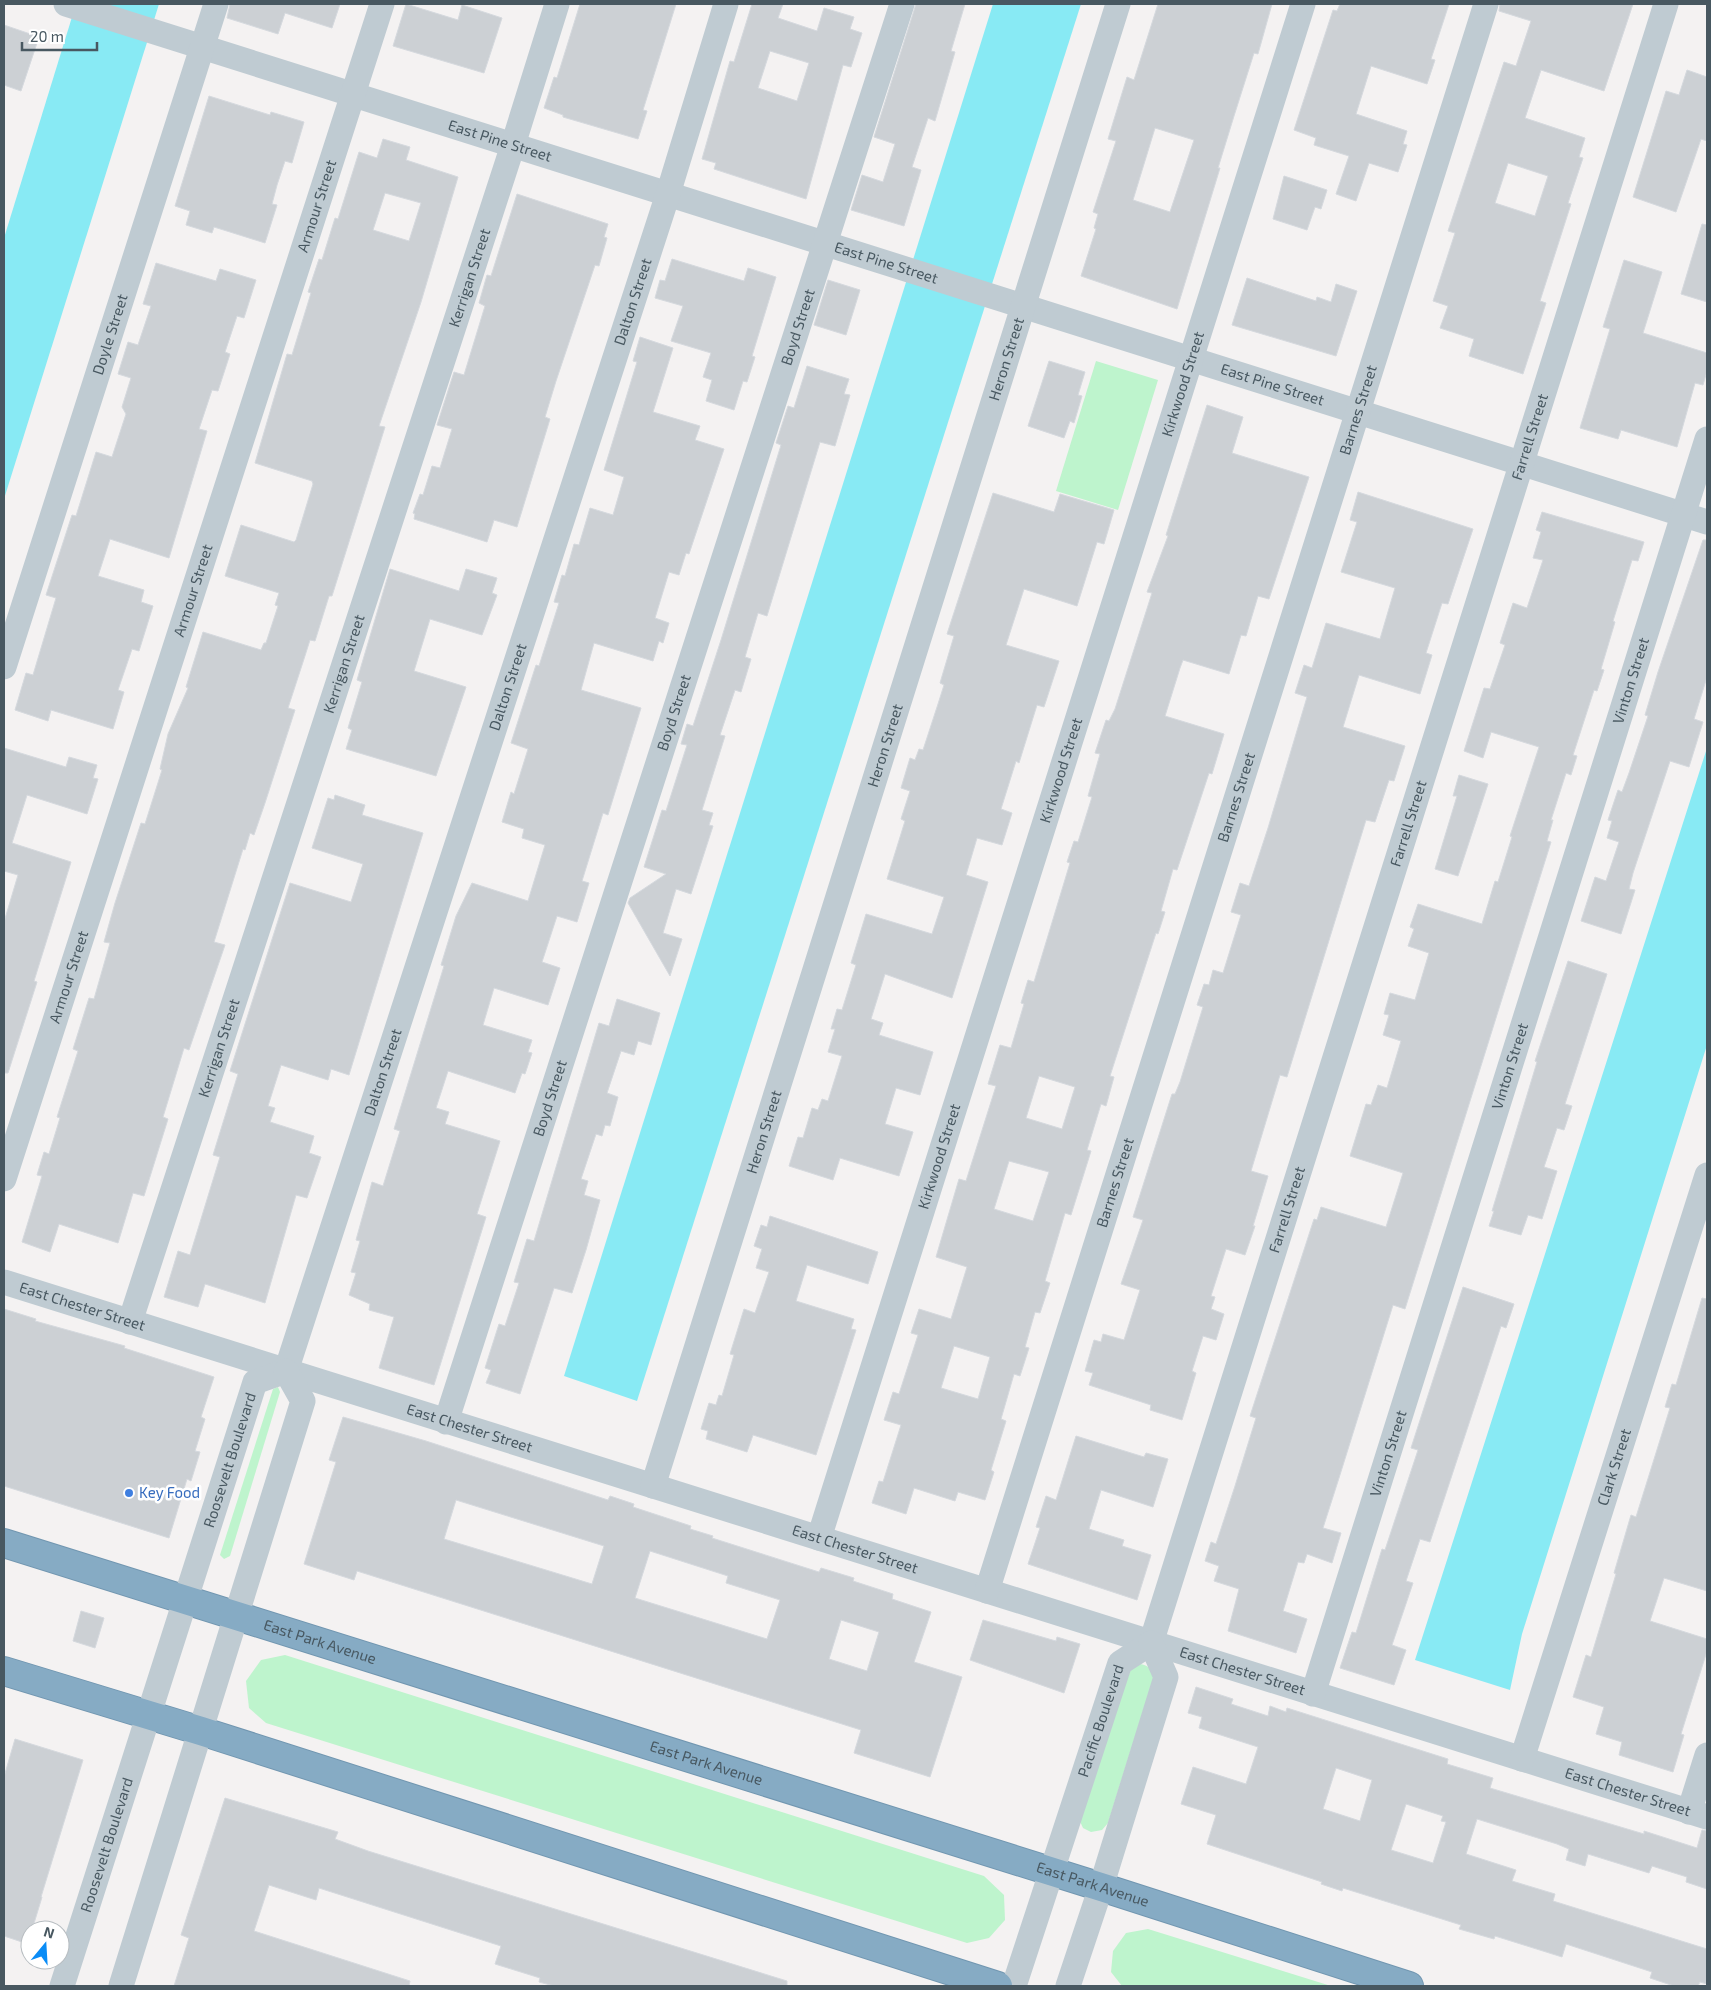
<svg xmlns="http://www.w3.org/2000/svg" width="1711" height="1990" viewBox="0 0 1711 1990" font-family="'Exo 2',sans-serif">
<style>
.green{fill:#bef4cd}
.water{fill:#88eaf4}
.building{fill:#ccd0d4;stroke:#d5d9de;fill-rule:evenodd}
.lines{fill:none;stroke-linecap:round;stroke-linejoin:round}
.highway-casing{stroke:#7196b0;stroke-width:30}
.street{stroke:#bfcbd2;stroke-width:25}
.highway{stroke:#86abc4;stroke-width:28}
.shop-dot{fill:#3f7fe0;stroke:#fff;stroke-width:2}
.labels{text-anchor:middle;stroke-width:5;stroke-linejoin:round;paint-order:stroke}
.street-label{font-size:15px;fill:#485861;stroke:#fff}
.shop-label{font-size:15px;fill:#366cbe;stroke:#fff;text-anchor:start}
</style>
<rect width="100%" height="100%" fill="#f4f2f2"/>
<g class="green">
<path d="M1096 361 1158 380 1118 510 1056 491Z"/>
<path d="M278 1387 280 1392 230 1556 224 1559 220 1555 273 1389Z"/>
<path d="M285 1655 984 1876 1004 1895 1005 1920 989 1938 967 1943 266 1723 249 1708 246 1681 261 1660Z"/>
<path d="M1133 1663C1144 1664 1150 1665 1154 1676L1108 1823 1102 1830 1091 1832 1083 1828 1078 1817Z"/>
<path d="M1148 1929 1331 1986H1122L1111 1972 1113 1951 1126 1933Z"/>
</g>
<g class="water">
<path d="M76 4H159L4 499V238Z"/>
<path d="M993 4H1081L637 1401 564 1376Z"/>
<path d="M1707 748V1045L1522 1634 1510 1690 1415 1660Z"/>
</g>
<g class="building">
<path d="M230 4H340L332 28 285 13 278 34 227 18Z"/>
<path d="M406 4 458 20 462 5 502 18 484 73 393 46Z"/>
<path d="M580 4H676L643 110 647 111 638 139 563 117V115L544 108 554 77 557 78Z"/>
<path d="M752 4H783L778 18 817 31 824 8 854 17 850 29 862 33 851 67 843 65 806 199 714 169 716 163 702 159 730 61 734 62ZM770 51 809 63 797 101 758 88Z"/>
<path d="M916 4H965L951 51 955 52 935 121 928 118 912 167 921 170 904 226 851 210 862 175 883 182 895 144 874 137Z"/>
<path d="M1158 4H1272L1258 54 1254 53 1234 116 1218 168H1220L1177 309 1081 276 1096 229 1094 228 1098 214 1093 212 1116 141 1108 139 1127 77 1134 80ZM1155 128 1194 140 1170 212 1133 200Z"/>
<path d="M1340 4H1449L1431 59 1435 60 1427 84 1371 66 1356 114 1407 131 1403 144 1407 145 1398 172 1369 163 1356 201 1336 194 1349 156 1314 145 1316 138 1294 130 1333 10 1337 11Z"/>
<path d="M1500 4H1633L1604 91 1541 70 1525 118 1585 138 1579 157 1583 158 1568 203 1571 204 1540 301 1546 303 1523 374 1469 356 1474 339 1440 328 1448 306 1433 301 1455 233 1448 231 1504 62 1516 66 1531 21 1499 11ZM1508 163 1548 176 1535 216 1495 203Z"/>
<path d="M4 25 39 37 21 91 4 85Z"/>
<path d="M1687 70 1707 77V141L1701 139 1676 212 1633 197 1666 91 1679 95Z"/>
<path d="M209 96 270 115 271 112 304 122 292 163 285 161 277 185 272 204 277 205 265 243 214 227 212 233 186 225 190 211 175 206Z"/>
<path d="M383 139 410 147 406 160 458 177 421 302 379 426 385 427 332 596H329L315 641 310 640 303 662 288 708 295 710 265 803 254 835 250 833 245 850 243 849 214 942 225 945 189 1050 184 1048 163 1117 168 1119 144 1196 133 1193 118 1243 59 1224 50 1252 22 1242 42 1176 37 1175 44 1152 49 1154 60 1118 57 1117 78 1051 73 1049 89 998 94 999 110 943 104 942 115 903 141 823 145 824 162 770 160 769 168 734 188 688 186 687 203 632 261 650 264 643H266L278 606 275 605 279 593 225 576 241 525 294 542 296 540 313 484 312 481 255 463 287 354 292 355 311 293 308 292 319 259 322 260 335 218 338 219 359 152 377 158ZM385 193 421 203 409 241 373 230Z"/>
<path d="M1284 176 1327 190 1321 209 1315 207 1307 230 1273 219Z"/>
<path d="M517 194 608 224 604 237 607 238 599 266 595 265 556 381 545 417 550 419 517 527 494 520 487 542 414 519 415 514 413 513 420 494 423 495 432 466 440 468 452 429 437 425 454 372 464 375 485 306 479 303 487 275 491 276Z"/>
<path d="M1702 224 1707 225V302L1681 294Z"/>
<path d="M672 259 744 281 748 268 776 277 752 356 755 357 747 382 743 381 734 410 706 401 712 380 703 377 711 353 671 341 683 306 655 298 660 280 665 281Z"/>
<path d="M1624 260 1662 272 1643 333 1707 353V371L1703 385 1695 383 1677 447 1621 430 1618 439 1580 428 1610 329 1603 327Z"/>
<path d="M156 263 216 281 220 269 256 280 244 318 237 316 225 352 230 354 218 391 212 390 199 429 207 431 169 558 110 539 98 576 144 590 141 602 153 606 139 651 132 649 118 690 124 692 113 729 51 710 48 721 15 710 26 673 33 675 56 598 46 595 72 515 76 516 96 452 112 457 126 414 122 407 131 378 118 374 128 342 138 345 151 306 143 304Z"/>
<path d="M1247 278 1316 301 1317 297 1331 302 1336 284 1357 291 1336 356 1232 325Z"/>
<path d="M828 280 860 290 846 335 814 325Z"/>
<path d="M640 337 673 348 653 412 700 426 695 440 724 449 689 554 686 553 679 575 669 572 655 618 669 623 663 643 659 641 653 661 594 643 581 690 641 708 608 815 603 813 582 881 589 883 577 922 557 916 542 962 560 968 548 1005 494 988 483 1025 532 1040 528 1052 532 1053 525 1074 522 1073 515 1093 448 1071 436 1108 449 1112 445 1124 500 1141 477 1214 486 1217 434 1385 379 1368 394 1317 369 1310 370 1304 349 1295 356 1273 351 1272 360 1241 356 1240 372 1182 383 1186 400 1131 394 1129 444 966 441 965 456 916 472 883 528 901 545 845 522 838 524 829 502 822 511 792 514 794 528 749 511 743 536 665 539 666 559 603 554 602 562 575 565 576 574 544 579 545 590 508 613 515 624 477 604 470 637 362 633 361Z"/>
<path d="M1049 361 1085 372 1078 395 1082 396 1074 423 1070 421 1064 438 1028 426Z"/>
<path d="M807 366 849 379 844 394 850 395 835 446 820 442 767 616 758 613 745 657 751 659 741 692 735 690 720 735 725 736 702 810 713 813 709 825 713 826 691 894 676 889 663 933 682 939 670 976 628 903 630 898 666 874 644 867 662 810 666 811 687 745 681 744 687 724 693 726 721 640 781 445 776 443 788 406 794 408Z"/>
<path d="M1207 405 1243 417 1232 453 1309 477 1269 599 1258 596 1246 636 1241 635 1229 674 1183 660 1180 668 1165 716 1224 734 1212 774 1209 773 1177 870 1173 869 1161 911 1165 912 1158 934 1156 933 1110 1076 1114 1077 1106 1106 1101 1104 1087 1150 1091 1151 1071 1215 1065 1213 1045 1281 1050 1283 1040 1313 1035 1312 1025 1347 1029 1348 1020 1376 1014 1374 1001 1419 1006 1421 991 1470 994 1472 985 1500 958 1492 955 1501 914 1488 906 1514 872 1503 879 1481 883 1482 901 1425 884 1420 893 1392 899 1394 918 1335 911 1333 919 1309 951 1319 967 1267 936 1257 959 1179 966 1181 996 1086 988 1084 1000 1045 1011 1048 1024 1004 1021 1003 1028 980 1034 982 1070 863 1067 862 1074 841 1078 842 1092 797 1088 796 1100 754 1095 753 1106 720 1109 721 1115 709 1152 593 1147 592 1168 536 1166 535ZM1039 1076 1075 1087 1062 1129 1026 1118ZM1009 1161 1049 1172 1033 1221 994 1209ZM954 1346 990 1357 978 1399 941 1388Z"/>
<path d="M1358 492 1473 529 1448 604 1442 603 1426 653 1432 655 1420 694 1359 675 1343 727 1405 746 1394 781 1389 780 1375 822 1366 820 1287 1077 1280 1075 1251 1171 1268 1176 1253 1226H1255L1245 1255 1226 1249 1211 1296 1215 1297 1211 1309 1224 1314 1216 1340 1203 1336 1192 1371 1196 1373 1182 1420 1150 1410 1151 1405 1089 1385 1093 1373 1085 1371 1094 1340 1101 1342 1103 1334 1124 1340 1140 1290 1121 1284 1143 1220 1133 1217 1172 1094H1175L1180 1082 1203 1007 1197 1005 1204 984 1209 985 1213 970 1223 973 1241 915 1231 912 1240 883 1249 886 1268 828 1307 697 1295 693 1304 665 1312 668 1326 623 1380 639 1395 588 1341 572 1357 522 1350 520Z"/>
<path d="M993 493 1054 512 1060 494 1114 510 1104 544 1097 542 1077 606 1024 589 1006 645 1059 661 1044 707 1037 705 1019 763 1016 761 1001 809 1012 813 1002 845 977 838 966 875 988 882 952 998 885 974 871 1019 883 1023 879 1035 933 1052 920 1095 896 1088 885 1124 913 1132 899 1176 840 1158 833 1180 789 1166 798 1137 803 1138 812 1108 818 1110 822 1099 828 1101 842 1056 828 1052 835 1029H831L837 1009 842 1010 856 965 851 963 866 914 932 934 944 897 887 879 905 821 901 819 910 791 901 788 910 758 915 760 919 749 923 750 938 704 944 685 940 683 954 636 947 634Z"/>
<path d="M1542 512 1644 542 1638 561 1632 560 1613 621 1615 622 1601 669 1604 670 1597 691 1594 690 1573 755 1577 756 1571 775 1566 773 1551 820H1553L1547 841 1551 842 1405 1309 1393 1305 1339 1478 1323 1528 1341 1533 1332 1563 1307 1554 1304 1563 1298 1562 1283 1611 1307 1619 1296 1653 1228 1631 1239 1589 1214 1581 1219 1566 1205 1561 1211 1542 1216 1544 1235 1486 1256 1418 1250 1416 1314 1219 1317 1220 1321 1207 1386 1227 1403 1173 1350 1156 1366 1104 1371 1105 1378 1085 1387 1088 1401 1041 1383 1035 1389 1015 1384 1014 1390 993 1415 1000 1429 953 1408 946 1414 929 1410 927 1418 904 1482 924 1495 881 1498 882 1512 837 1510 836 1539 747 1491 732 1483 758 1464 751 1484 688 1490 689 1505 645 1500 643 1513 603 1527 608 1543 560 1533 558 1541 532 1536 530Z"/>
<path d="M1703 540H1707V677L1694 719 1703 722 1689 767 1670 761 1633 873 1629 889 1635 890 1621 934 1581 921 1595 877 1606 881 1619 842 1607 838 1612 821 1608 820 1618 790 1622 792 1629 773 1648 716 1645 715 1658 672Z"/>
<path d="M390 569 459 591 466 569 497 578 492 593 497 595 482 635 430 619 414 671 466 687 436 776 346 749 352 730 348 728 362 682 357 680Z"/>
<path d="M4 748 66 767 69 757 97 765 93 778 98 779 87 814 27 795 12 843 71 862 34 981 37 982 8 1073H4V922L18 875 4 871Z"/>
<path d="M1459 775 1488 784 1458 876 1435 869 1457 796H1453Z"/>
<path d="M335 795 365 805 362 815 423 833 349 1075 331 1069 328 1080 281 1065 268 1106 275 1108 270 1122 314 1136 309 1153 321 1157 307 1198 296 1195 265 1303 205 1284 198 1307 164 1297 178 1251 190 1255 220 1157 213 1155 238 1074 230 1071 290 883 351 902 363 864 312 848 328 798 334 800Z"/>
<path d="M1568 961 1607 974 1565 1104 1572 1106 1564 1130 1557 1128 1544 1167 1557 1171 1542 1219 1528 1215 1521 1235 1489 1226 1494 1211H1492L1537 1062 1535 1061Z"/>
<path d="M617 999 660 1013 651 1045 638 1041 634 1055 621 1051 607 1093 618 1097 610 1126 605 1125 602 1136 596 1134 581 1179 588 1181 584 1195 600 1200 586 1250 572 1293 554 1288 520 1394 486 1383 491 1370 485 1368 499 1324 505 1326 519 1283 514 1282 527 1239 534 1241 599 1023 609 1026Z"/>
<path d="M770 1216 878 1252 868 1284 807 1265 796 1301 854 1319 851 1329 856 1330 816 1455 753 1435 747 1452 706 1439 708 1431 701 1429 709 1403 716 1405 719 1395 722 1396 734 1355 730 1354 744 1309 755 1313 769 1272 756 1268 762 1249 754 1246 761 1225 767 1227Z"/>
<path d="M1463 1287 1514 1304 1506 1328 1501 1326 1430 1542 1420 1539 1406 1581 1413 1583 1392 1645 1406 1650 1394 1685 1340 1668 1352 1632 1356 1633 1382 1549 1385 1550 1418 1450 1411 1448Z"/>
<path d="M1702 1298 1707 1299V1591L1664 1578 1650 1621 1707 1639V1651L1681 1734 1684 1735 1673 1772 1619 1755 1622 1742 1596 1734 1604 1707 1573 1697 1586 1655 1591 1657 1616 1574 1614 1573 1631 1515 1636 1517 1670 1408 1665 1407 1672 1384 1676 1385Z"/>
<path d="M4 1309 36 1319 35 1321 125 1346 124 1348 214 1377 201 1417 205 1419 195 1451 200 1452 191 1481 187 1479 169 1538 4 1486Z"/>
<path d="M343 1417 426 1441 608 1500 610 1496 634 1504 633 1507 691 1526 690 1529 713 1536 712 1538 819 1572 821 1568 854 1578 853 1581 893 1594 892 1599 931 1612 914 1662 962 1677 930 1777 854 1753 861 1730 357 1571 354 1580 304 1564 336 1462 329 1460ZM456 1500 604 1546 592 1584 444 1539ZM650 1551 728 1576 726 1583 780 1600 767 1639 635 1598ZM841 1620 879 1632 867 1671 829 1659Z"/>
<path d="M1076 1436 1144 1457 1146 1453 1168 1459 1153 1507 1101 1490 1089 1529 1124 1540 1122 1546 1151 1555 1137 1600 1028 1564 1040 1528 1036 1527 1046 1496 1056 1500Z"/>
<path d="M81 1611 104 1618 95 1648 73 1641Z"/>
<path d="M983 1620 1056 1641 1057 1637 1080 1644 1064 1693 970 1660Z"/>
<path d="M1196 1687 1233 1699 1231 1704 1268 1716 1270 1706 1286 1712 1287 1708 1448 1759 1447 1764 1493 1778 1490 1788 1644 1834V1831L1697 1848 1702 1830 1707 1831V1889L1686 1882 1687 1877 1652 1866 1649 1873 1588 1854 1585 1866 1566 1860 1569 1849 1557 1844 1477 1819 1466 1854 1516 1870 1512 1881 1555 1894 1553 1901 1707 1949V1984L1700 1982 1698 1986H1674L1650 1978 1652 1972 1566 1944 1562 1957 1495 1936 1494 1939 1459 1929 1461 1925 1343 1888 1342 1891 1321 1884 1322 1882 1207 1844 1216 1815 1181 1804 1193 1767 1246 1784 1258 1747 1199 1728 1202 1717 1188 1713ZM1336 1768 1372 1780 1360 1821 1323 1809ZM1406 1804 1443 1816 1441 1821 1446 1822 1433 1863 1391 1850Z"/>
<path d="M15 1739 83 1760 41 1897H42L32 1930H30L28 1944 4 1936V1777Z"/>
<path d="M225 1798 338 1832 335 1839 368 1851 787 1981V1986H554L539 1982 540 1978 495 1964 501 1946 319 1888 316 1900 269 1885 254 1931 410 1981 409 1986H174L189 1938 181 1935Z"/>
</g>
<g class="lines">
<g class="highway-casing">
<g id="highway">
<path id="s16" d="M4 1543 1101 1887 1409 1986"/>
<path d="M4 1671 201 1731 998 1986"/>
</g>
</g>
<g class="street">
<path id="s1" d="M66 4 1707 522"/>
<path id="s2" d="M4 667 216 4"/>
<path id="s3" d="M4 1179 382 4"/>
<path id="s4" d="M4 1282 1707 1817"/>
<path id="s5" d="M130 1322 513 145 557 4"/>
<path id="s6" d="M286 1371 668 194 726 4"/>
<path id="s7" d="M446 1422 902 4"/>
<path id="s8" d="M653 1486 1118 4"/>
<path id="s9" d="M819 1538 1303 4"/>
<path id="s10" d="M987 1591 1486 4"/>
<path id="s11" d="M1151 1643 1666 4"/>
<path id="s12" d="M1313 1694 1707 439"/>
<path id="s13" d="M1522 1759 1707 1175"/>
<path d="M1689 1812 1707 1755"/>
<path id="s14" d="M62 1986 255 1382 286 1371"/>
<path d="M121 1986 303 1401 286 1371"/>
<path id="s15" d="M1014 1986 1120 1663 1151 1643"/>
<path d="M1068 1986 1101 1887 1166 1677 1151 1643"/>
</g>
<use href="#highway" class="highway"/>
</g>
<circle class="shop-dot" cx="129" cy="1493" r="5"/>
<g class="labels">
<g class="street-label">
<text dy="5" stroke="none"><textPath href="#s1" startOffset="455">East Pine Street</textPath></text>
<text dy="5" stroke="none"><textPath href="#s3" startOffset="1022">Armour Street</textPath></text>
<text dy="5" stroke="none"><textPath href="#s1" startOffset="860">East Pine Street</textPath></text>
<text dy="5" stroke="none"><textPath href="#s5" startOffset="1098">Kerrigan Street</textPath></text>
<text dy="5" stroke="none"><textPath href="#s6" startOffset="1124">Dalton Street</textPath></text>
<text dy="5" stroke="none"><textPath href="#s7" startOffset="1150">Boyd Street</textPath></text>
<text dy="5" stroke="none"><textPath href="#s2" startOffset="349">Doyle Street</textPath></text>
<text dy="5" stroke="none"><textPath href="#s8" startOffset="1181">Heron Street</textPath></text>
<text dy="5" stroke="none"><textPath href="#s1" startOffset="1265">East Pine Street</textPath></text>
<text dy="5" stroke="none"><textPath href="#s9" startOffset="1210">Kirkwood Street</textPath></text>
<text dy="5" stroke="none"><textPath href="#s10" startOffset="1238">Barnes Street</textPath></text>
<text dy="5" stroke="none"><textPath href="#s11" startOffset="1264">Farrell Street</textPath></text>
<text dy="5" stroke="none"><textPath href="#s3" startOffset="618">Armour Street</textPath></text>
<text dy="5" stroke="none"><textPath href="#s5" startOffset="692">Kerrigan Street</textPath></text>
<text dy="5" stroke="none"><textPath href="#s12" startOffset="1062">Vinton Street</textPath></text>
<text dy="5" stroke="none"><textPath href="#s6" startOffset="719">Dalton Street</textPath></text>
<text dy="5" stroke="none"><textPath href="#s7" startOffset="745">Boyd Street</textPath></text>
<text dy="5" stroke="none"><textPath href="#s8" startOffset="776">Heron Street</textPath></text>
<text dy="5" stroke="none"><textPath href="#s9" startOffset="805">Kirkwood Street</textPath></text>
<text dy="5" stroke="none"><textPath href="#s10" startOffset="832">Barnes Street</textPath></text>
<text dy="5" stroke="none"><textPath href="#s11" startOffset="859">Farrell Street</textPath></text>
<text dy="5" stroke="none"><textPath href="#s3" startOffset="212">Armour Street</textPath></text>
<text dy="5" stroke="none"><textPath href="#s5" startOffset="288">Kerrigan Street</textPath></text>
<text dy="5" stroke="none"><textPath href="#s12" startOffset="658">Vinton Street</textPath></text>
<text dy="5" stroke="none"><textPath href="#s6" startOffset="314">Dalton Street</textPath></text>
<text dy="5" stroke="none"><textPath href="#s7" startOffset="340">Boyd Street</textPath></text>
<text dy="5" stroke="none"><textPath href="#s8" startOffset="371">Heron Street</textPath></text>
<text dy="5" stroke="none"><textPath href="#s9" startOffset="400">Kirkwood Street</textPath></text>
<text dy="5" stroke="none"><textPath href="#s10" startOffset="428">Barnes Street</textPath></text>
<text dy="5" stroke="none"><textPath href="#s11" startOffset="454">Farrell Street</textPath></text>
<text dy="5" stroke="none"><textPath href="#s4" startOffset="82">East Chester Street</textPath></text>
<text dy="5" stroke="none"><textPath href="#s4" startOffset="488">East Chester Street</textPath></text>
<text dy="5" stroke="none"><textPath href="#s12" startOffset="252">Vinton Street</textPath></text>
<text dy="5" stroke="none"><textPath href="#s14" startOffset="552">Roosevelt Boulevard</textPath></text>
<text dy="5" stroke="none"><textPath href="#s13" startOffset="306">Clark Street</textPath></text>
<text dy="5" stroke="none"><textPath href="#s4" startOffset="892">East Chester Street</textPath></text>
<text dy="5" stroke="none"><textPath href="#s16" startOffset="331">East Park Avenue</textPath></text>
<text dy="5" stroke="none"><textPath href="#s4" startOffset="1298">East Chester Street</textPath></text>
<text dy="5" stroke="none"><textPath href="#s15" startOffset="279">Pacific Boulevard</textPath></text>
<text dy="5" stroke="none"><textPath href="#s16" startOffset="736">East Park Avenue</textPath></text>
<text dy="5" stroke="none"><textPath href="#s4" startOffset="1702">East Chester Street</textPath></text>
<text dy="5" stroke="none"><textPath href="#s14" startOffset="148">Roosevelt Boulevard</textPath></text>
<text dy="5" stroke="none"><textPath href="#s16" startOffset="1141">East Park Avenue</textPath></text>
</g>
<g class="shop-label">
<text x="139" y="1498">Key Food</text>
</g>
</g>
<rect width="1711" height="1990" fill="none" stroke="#485861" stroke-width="10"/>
<g transform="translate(45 1945) rotate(18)"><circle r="24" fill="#ffffff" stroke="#b6bcc0"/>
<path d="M0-4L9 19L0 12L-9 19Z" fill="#0a8cf6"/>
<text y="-8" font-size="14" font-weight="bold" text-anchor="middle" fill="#485861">N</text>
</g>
<path d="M22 42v8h75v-8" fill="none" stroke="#485861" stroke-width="2.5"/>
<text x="30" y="42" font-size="15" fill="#485861" stroke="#ffffff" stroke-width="4" paint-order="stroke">20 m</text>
</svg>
